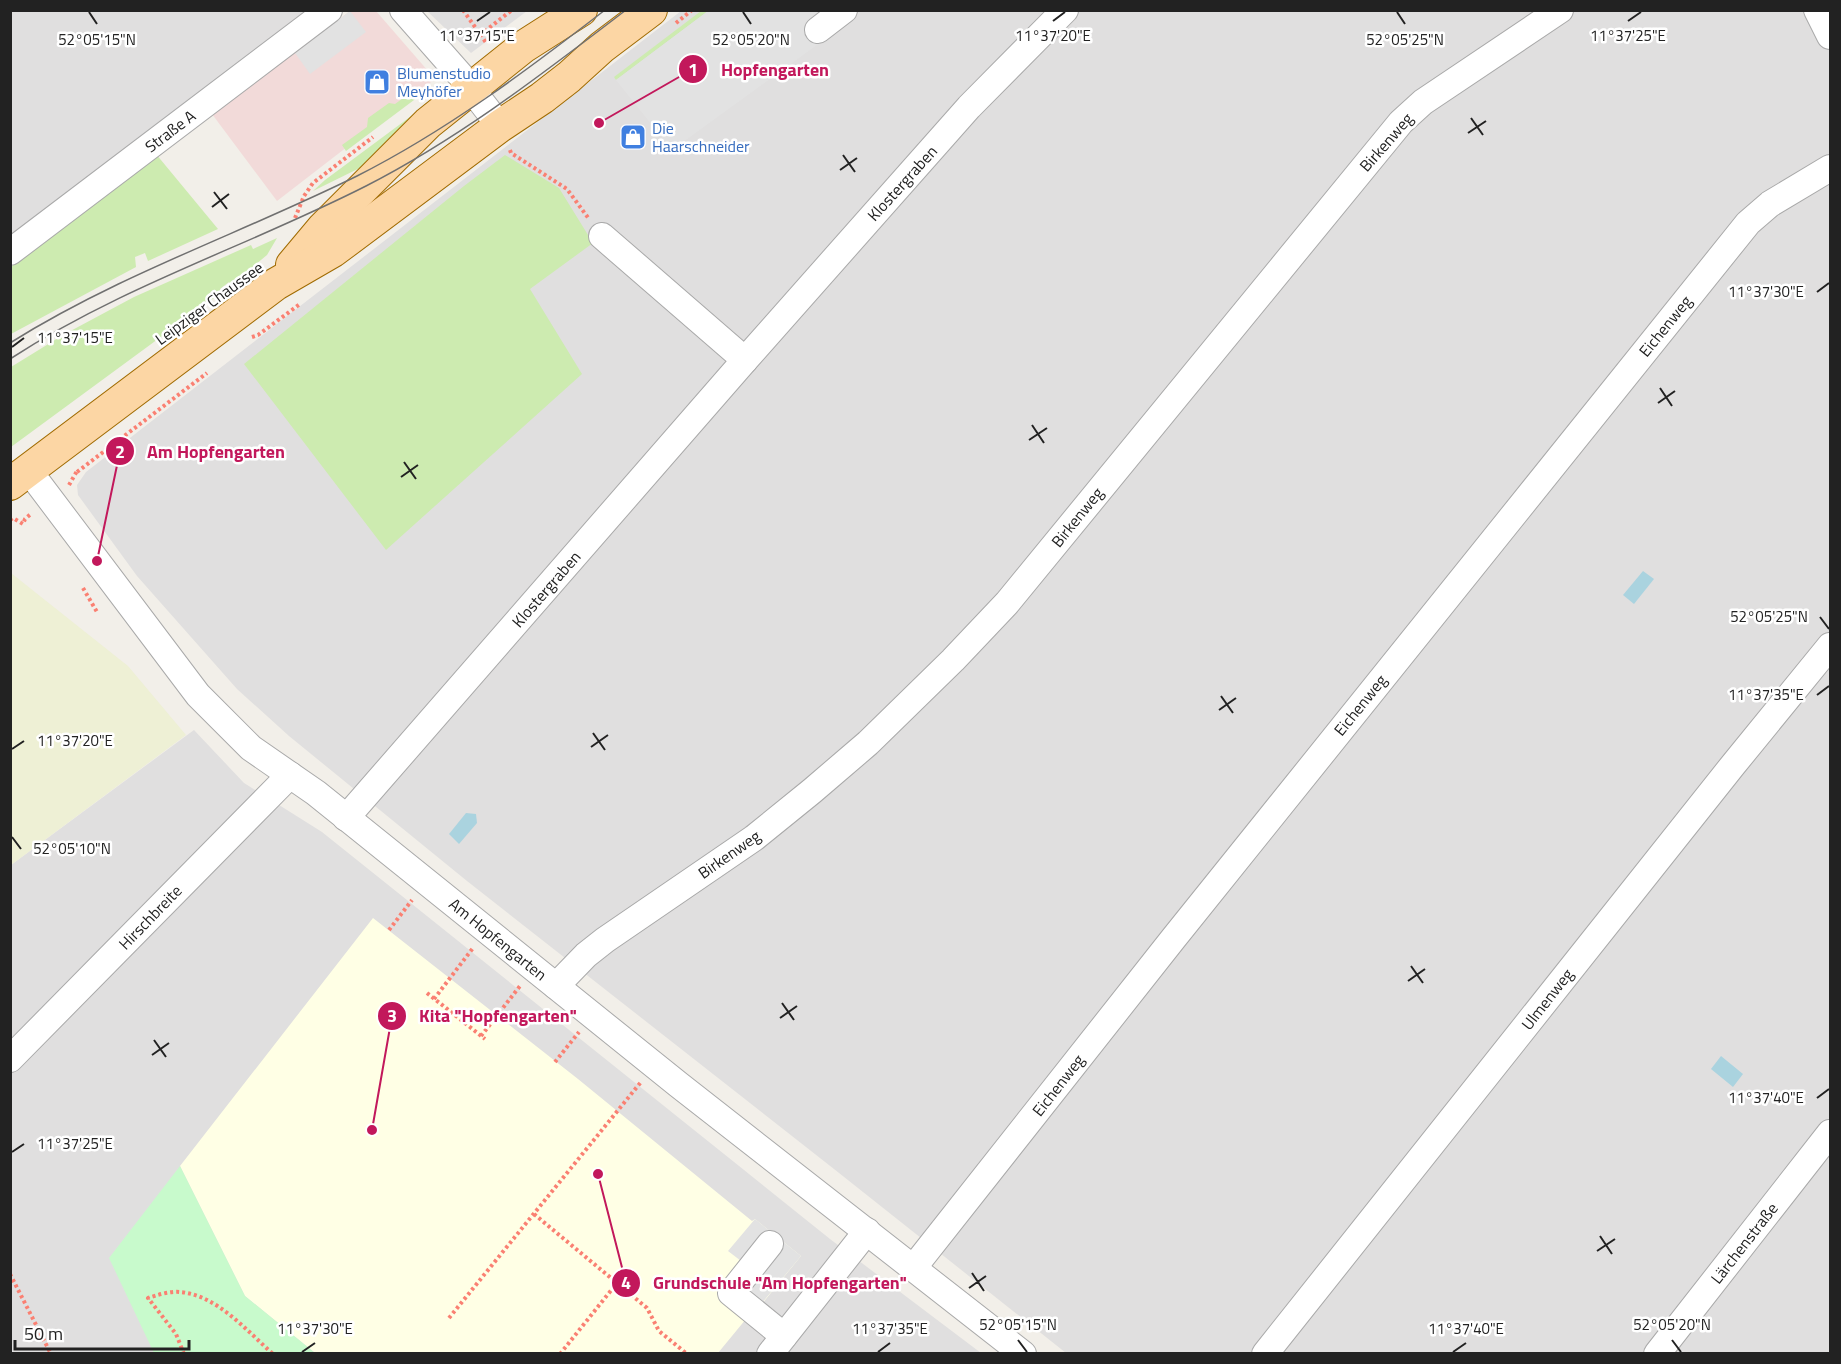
<svg xmlns="http://www.w3.org/2000/svg" width="1841" height="1364" viewBox="0 0 1841 1364" font-family="'Titillium Web',sans-serif">
<style>
.residential{fill:#e0dfdf}
.commercial{fill:#f2dad9}
.education{fill:#ffffe5}
.farmland{fill:#eef0d5}
.grass{fill:#cdebb0}
.park{fill:#c8facc}
.parking{fill:#e2e2e2}
.water{fill:#aad3df}
.lines{fill:none;stroke-linecap:round;stroke-linejoin:round}
.minor-casing{stroke:#a9a9a9;stroke-width:28}
.major-casing{stroke:#a06b00;stroke-width:34}
.path{stroke:#fa8072;stroke-width:4;stroke-dasharray:3 3;stroke-linecap:butt}
.minor{stroke:#fff;stroke-width:26}
.major{stroke:#fcd6a4;stroke-width:32}
.tram{stroke:#707070;stroke-width:1.5}
.ticks{fill:none;stroke:#222;stroke-width:2}
.labels{text-anchor:middle;stroke-width:5;stroke-linejoin:round;paint-order:stroke}
.shop-label{font-size:16px;fill:#366cbe;stroke:#fff;text-anchor:start}
.street-label{font-size:16px;fill:#222;stroke:#fff}
.ticks-label{font-size:15px;text-anchor:middle;fill:#222;stroke:#fff;stroke-width:5;stroke-linejoin:round;paint-order:stroke}
.leader{fill:none;stroke:#c2185b;stroke-width:2}
.callout-dot{fill:#c2185b;stroke:#fff;stroke-width:2}
.mark-label{font-size:18px;text-anchor:middle;font-weight:bold;fill:#fff}
.callout-label{font-size:18px;text-anchor:middle;font-weight:bold;fill:#c2185b;stroke:#fff;stroke-width:5;stroke-linejoin:round;paint-order:stroke}
</style>
<rect width="100%" height="100%" fill="#f2efe9"/>
<g class="residential">
<path d="M11 11H329L11 252Z"/>
<path d="M427 11H527L471 53Z"/>
<path d="M681 11H1830V1353H1066L834 1169 467 881 289 736 237 689 137 576 78 495 77 485 86 472Z"/>
<path d="M194 730 244 783 322 832 830 1239 981 1353 11 1354V865Z"/>
</g>
<path class="commercial" d="M350 11H376L435 79 277 201 212 114Z"/>
<path class="education" d="M373 918 578 1079 752 1221 755 1219 801 1256 748 1321 746 1319 718 1353H315L245 1296 180 1166Z"/>
<path class="farmland" d="M11 573 128 666 186 735 11 865Z"/>
<g class="grass">
<path d="M701 11H708L616 80 614 77Z"/>
<path d="M413 91 417 92 418 97 346 151 342 145 367 127 368 118 389 103 395 104Z"/>
<path d="M426 105 378 159 313 191 325 180Z"/>
<path d="M156 154 218 229 148 261 145 253 135 257 136 267 11 334V267Z"/>
<path d="M505 155 559 188 593 243 530 289 582 374 386 550 244 364 464 186Z"/>
<path d="M277 238 267 255 231 285 229 282 220 289 222 292 11 447V367L63 335 134 297 251 245 253 249Z"/>
</g>
<path class="park" d="M180 1166 245 1296 315 1353H154L109 1258Z"/>
<g class="parking">
<path d="M350 11 366 32 310 74 295 53Z"/>
<path d="M708 11H842L850 21 672 150 616 80Z"/>
<path d="M755 1219 801 1256 762 1303 733 1279 745 1264 728 1251Z"/>
</g>
<g class="water">
<path d="M1643 571 1654 579 1634 604 1623 595Z"/>
<path d="M466 813 476 814 477 823 459 844 449 834Z"/>
<path d="M1721 1056 1743 1074 1733 1087 1711 1069Z"/>
</g>
<g class="lines">
<g class="minor-casing">
<g id="minor">
<path d="M403 10 462 77 500 126"/>
<path d="M1817 10 1830 36"/>
<path d="M818 30 844 10"/>
<path d="M602 236 745 360"/>
<path d="M10 252 329 10"/>
<path d="M29 471 198 695 251 748 316 793 679 1085 1023 1354"/>
<path d="M346 818 745 360 969 107 1065 10"/>
<path d="M556 986 586 955 605 940 754 838 812 791 868 743 953 660 1007 603 1401 122 1423 102 1560 10"/>
<path d="M10 1059 290 775"/>
<path d="M770 1244 731 1293 784 1336"/>
<path d="M914 1267 1173 939 1748 223 1770 204 1830 168"/>
<path d="M770 1354 867 1231"/>
<path d="M1265 1354 1733 765 1830 646"/>
<path d="M1657 1354 1830 1133"/>
</g>
</g>
<g class="major-casing">
<g id="major">
<path d="M292 265 323 228 428 123 523 47 581 10"/>
<path d="M10 484 276 284 333 251 500 126 542 98 569 77 602 47 651 10"/>
</g>
</g>
<g class="path">
<path d="M463 10 487 44"/>
<path d="M676 23 692 10"/>
<path d="M480 35 512 10"/>
<path d="M510 150 511 153 567 189 589 219"/>
<path d="M295 218 304 196 313 183 373 137"/>
<path d="M252 337 258 335 300 304"/>
<path d="M77 472 207 373"/>
<path d="M69 485 77 471"/>
<path d="M10 520 13 518 23 524 25 519 32 513"/>
<path d="M83 588 97 612"/>
<path d="M389 930 412 900"/>
<path d="M427 993 485 1039"/>
<path d="M434 999 473 948"/>
<path d="M481 1036 520 986"/>
<path d="M555 1062 579 1032"/>
<path d="M534 1214 647 1308 659 1331 687 1354"/>
<path d="M10 1274 51 1354"/>
<path d="M449 1318 641 1082"/>
<path d="M184 1354 176 1334 148 1298C157 1295 170 1291 180 1292 217 1295 247 1331 273 1354"/>
<path d="M560 1354 617 1283"/>
</g>
<use href="#minor" class="minor"/>
<use href="#major" class="major"/>
<g class="tram">
<path d="M10 343C120 274 242 233 357 176 446 131 526 71 605 10"/>
<path d="M10 359C122 286 248 246 366 186 460 138 542 74 626 10"/>
</g>
</g>
<path class="ticks" d="M89 12 97 24M743 12 751 24M1397 12 1405 24M477 21 490 12M1053 21 1065 12M1628 21 1641 12M1471 118 1483 135M1468 133 1486 121M843 155 855 172M840 170 857 158M214 192 227 209M212 207 229 194M1817 292 1829 283M12 347 24 338M1660 388 1672 406M1658 403 1675 391M1032 425 1044 443M1029 440 1047 428M404 462 416 479M401 477 418 465M1820 617 1829 629M1817 695 1829 686M1221 696 1233 713M1219 710 1236 698M593 733 605 750M591 747 608 735M12 749 24 741M12 837 21 849M1411 966 1423 983M1408 981 1425 969M782 1003 794 1020M780 1018 797 1006M154 1040 166 1057M152 1055 169 1043M1817 1098 1829 1089M12 1152 24 1144M1600 1236 1612 1254M1597 1251 1615 1239M972 1273 984 1291M969 1288 986 1276M1018 1340 1027 1352M1672 1340 1681 1352M302 1352 315 1343M878 1352 890 1343M1453 1352 1466 1343"/>
<defs>
<g id="shop-square" transform="scale(1.35)"><rect x="-9" y="-9" width="18" height="18" rx="4" fill="#3f7fe0" stroke="#fff"/><path d="M-5-2.5h2.3a2.7 3.5 0 0 1 5.4 0H5L5.5 6h-11ZM-1.5-2.5h3a1.5 2.3 0 0 0-3 0Z" fill="#fff"/></g>
</defs>
<g fill-rule="evenodd">
<use href="#shop-square" x="377" y="82"/>
<use href="#shop-square" x="633" y="137"/>
</g>
<g class="labels">
<g class="shop-label">
<text x="397" y="79">Blumenstudio<tspan x="397" dy="18">Meyhöfer</tspan></text>
<text x="652" y="134">Die<tspan x="652" dy="18">Haarschneider</tspan></text>
</g>
<g class="street-label">
<text transform="translate(170 131) rotate(-37)" y="6">Straße A</text>
<text transform="translate(1386 142) rotate(-49)" y="6">Birkenweg</text>
<text transform="translate(902 183) rotate(-48)" y="6">Klostergraben</text>
<text transform="translate(209 303) rotate(-36)" y="6">Leipziger Chaussee</text>
<text transform="translate(1665 326) rotate(-51)" y="6">Eichenweg</text>
<text transform="translate(1077 517) rotate(-51)" y="6">Birkenweg</text>
<text transform="translate(546 589) rotate(-49)" y="6">Klostergraben</text>
<text transform="translate(1360 705) rotate(-51)" y="6">Eichenweg</text>
<text transform="translate(729 854) rotate(-35)" y="6">Birkenweg</text>
<text transform="translate(150 917) rotate(-46)" y="6">Hirschbreite</text>
<text transform="translate(498 939) rotate(39)" y="6">Am Hopfengarten</text>
<text transform="translate(1547 999) rotate(-52)" y="6">Ulmenweg</text>
<text transform="translate(1058 1085) rotate(-52)" y="6">Eichenweg</text>
<text transform="translate(1744 1243) rotate(-52)" y="6">Lärchenstraße</text>
</g>
</g>
<g class="ticks-label">
<text x="477" y="41">11°37'15"E</text>
<text x="1053" y="41">11°37'20"E</text>
<text x="1628" y="41">11°37'25"E</text>
<text x="97" y="45">52°05'15"N</text>
<text x="751" y="45">52°05'20"N</text>
<text x="1405" y="45">52°05'25"N</text>
<text x="1766" y="297">11°37'30"E</text>
<text x="75" y="343">11°37'15"E</text>
<text x="1769" y="622">52°05'25"N</text>
<text x="1766" y="700">11°37'35"E</text>
<text x="75" y="746">11°37'20"E</text>
<text x="72" y="854">52°05'10"N</text>
<text x="1766" y="1103">11°37'40"E</text>
<text x="75" y="1149">11°37'25"E</text>
<text x="1018" y="1330">52°05'15"N</text>
<text x="1672" y="1330">52°05'20"N</text>
<text x="315" y="1334">11°37'30"E</text>
<text x="890" y="1334">11°37'35"E</text>
<text x="1466" y="1334">11°37'40"E</text>
</g>
<path class="leader" d="M599 123L693 69M97 561L120 451M372 1130L392 1016M598 1174L626 1283"/>
<g class="callout-dot">
<circle cx="599" cy="123" r="6"/>
<circle cx="97" cy="561" r="6"/>
<circle cx="372" cy="1130" r="6"/>
<circle cx="598" cy="1174" r="6"/>
<circle cx="693" cy="69" r="15"/>
<circle cx="120" cy="451" r="15"/>
<circle cx="392" cy="1016" r="15"/>
<circle cx="626" cy="1283" r="15"/>
</g>
<g class="mark-label">
<text x="693" y="76">1</text>
<text x="120" y="458">2</text>
<text x="392" y="1022">3</text>
<text x="626" y="1289">4</text>
</g>
<g class="callout-label">
<text x="775" y="76">Hopfengarten</text>
<text x="216" y="458">Am Hopfengarten</text>
<text x="498" y="1022">Kita "Hopfengarten"</text>
<text x="780" y="1289">Grundschule "Am Hopfengarten"</text>
</g>
<rect width="1841" height="1364" fill="none" stroke="#222222" stroke-width="24"/>
<path d="M15 1340v9h174v-9" fill="none" stroke="#222222" stroke-width="3"/>
<text x="24" y="1340" font-size="18" fill="#222222" stroke="#ffffff" stroke-width="4.5" paint-order="stroke">50 m</text>
</svg>
